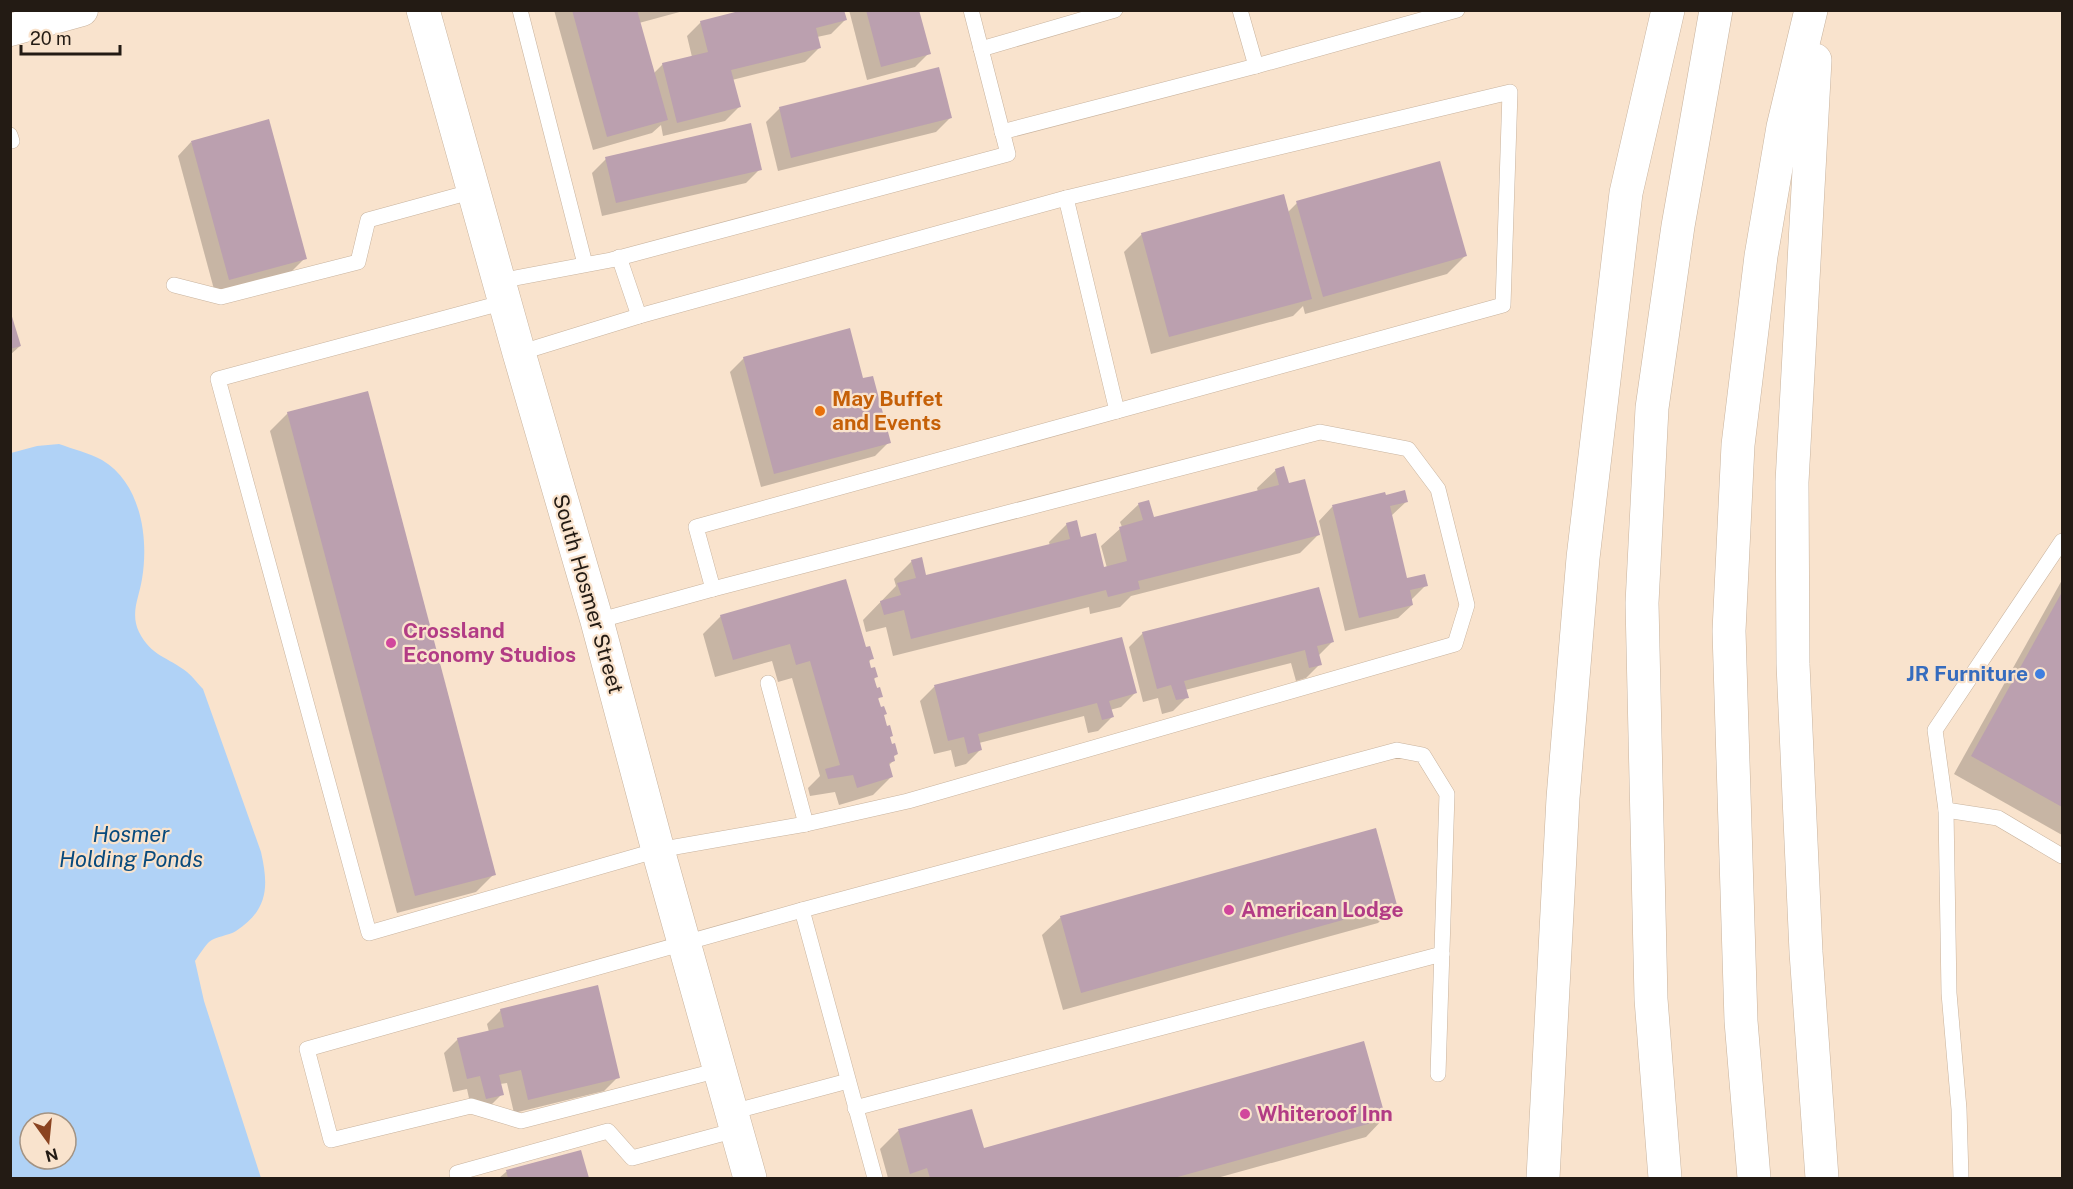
<svg xmlns="http://www.w3.org/2000/svg" width="2073" height="1189" viewBox="0 0 2073 1189" font-family="'Public Sans',sans-serif">
<style>
.water{fill:#b0d2f6;fill-rule:evenodd}
.shadow{fill:#0003}
.building{fill:#bba0af}
.lines{fill:none;stroke-linecap:round;stroke-linejoin:round}
.service-casing{stroke:#c8b39e;stroke-width:16}
.minor-casing{stroke:#c8b39e;stroke-width:33}
.secondary-casing{stroke:#c8b39e;stroke-width:34}
.motorway-casing{stroke:#c8b39e;stroke-width:34}
.service{stroke:#fff;stroke-width:15}
.minor{stroke:#fff;stroke-width:32}
.secondary{stroke:#fff;stroke-width:33}
.motorway{stroke:#fff;stroke-width:33}
.food-dot{fill:#e8710a;stroke:#f9e3cd;stroke-width:2}
.hotel-dot{fill:#d1479c;stroke:#f9e3cd;stroke-width:2}
.shop-dot{fill:#3f7fe0;stroke:#f9e3cd;stroke-width:2}
.labels{text-anchor:middle;stroke-width:4.5;stroke-linejoin:round;paint-order:stroke}
.food-label{font-size:21px;font-weight:bold;fill:#c56008;stroke:#f9e3cd;text-anchor:start}
.street-label{font-size:21px;fill:#231b14;stroke:#f9e3cd}
.hotel-label{font-size:21px;font-weight:bold;fill:#b23c85;stroke:#f9e3cd;text-anchor:start}
.shop-label{font-size:21px;font-weight:bold;fill:#366cbe;stroke:#f9e3cd;text-anchor:end}
.water-label{font-size:22px;font-style:italic;fill:#084a7d;stroke:#f9e3cd}
</style>
<rect width="100%" height="100%" fill="#f9e3cd"/>
<path class="water" d="M59 444C73 449 89 453 102 460 141 483 149 538 142 579 139 598 130 613 139 632 151 656 168 657 187 672 193 677 198 684 203 689L261 852C269 887 268 910 236 931 228 936 216 936 209 942 204 947 199 955 195 961L204 1001 261 1178H11V453L37 446ZM30 1123H66V1159H30Z"/>
<g class="shadow">
<path d="M554 10H687L639 23 653 74 663 64 692 57 687 36 701 22 845 20 831 34 817 37 819 48 805 62 732 80 739 107 725 121 663 136 661 125 652 133 593 150Z"/>
<path d="M849 10H918L929 53 915 67 867 80Z"/>
<path d="M780 108 950 118 936 132 778 171 766 122Z"/>
<path d="M191 142 305 258 291 272 215 293 178 156Z"/>
<path d="M606 159 760 169 746 183 602 216 592 173Z"/>
<path d="M1297 203 1465 256 1447 274 1305 314 1303 306 1293 316 1151 354 1124 252 1142 234 1288 212Z"/>
<path d="M10 313 20 346 10 355Z"/>
<path d="M744 358 862 380 889 442 875 456 761 487 730 372Z"/>
<path d="M288 413 494 874 476 892 397 913 270 431Z"/>
<path d="M1276 470 1288 485 1318 535 1300 553 1131 596 1120 607 1090 614 1089 607 893 656 886 627 866 632 863 620 896 586 894 579 912 561 925 577 1050 546 1049 542 1067 524 1103 569 1107 568 1101 546 1122 527 1120 522 1139 504 1153 519 1258 492 1257 488Z"/>
<path d="M1385 497 1407 501 1391 516 1406 580 1426 585 1411 600 1412 605 1398 618 1345 631 1319 521 1332 507Z"/>
<path d="M2062 580V835L1954 774Z"/>
<path d="M721 616 865 649 872 658 868 663 870 670 877 676 873 680 881 696 877 700 893 761 888 766 891 777 873 795 839 805 835 792 810 796 808 788 820 776 792 678 778 682 772 661 715 677 703 634Z"/>
<path d="M1143 633 1332 642 1318 656 1320 664 1306 678 1296 681 1291 663 1185 690 1187 697 1173 711 1162 714 1158 698 1143 702 1129 647Z"/>
<path d="M1121 639 1135 693 1121 707 1110 710 1112 717 1098 731 1088 733 1084 716 979 743 980 750 966 764 955 767 951 750 934 754 920 701 934 687Z"/>
<path d="M1396 905 1378 923 1063 1010 1042 935 1061 917Z"/>
<path d="M501 1010 618 1077 604 1091 514 1113 507 1083 500 1084 502 1094 488 1108 472 1112 467 1089 453 1092 444 1053 458 1039 489 1032 487 1024Z"/>
<path d="M971 1111 983 1150 1384 1118 1366 1137 1217 1178H888L880 1149 898 1131Z"/>
<path d="M580 1152 587 1178H499L506 1172Z"/>
</g>
<g class="building">
<path d="M572 10H637L668 120 607 137Z"/>
<path d="M743 10H844L847 20 816 28 821 48 731 70 741 107 677 123 662 63 708 52 700 21Z"/>
<path d="M866 10H919L931 54 881 67Z"/>
<path d="M939 67 952 118 791 158 779 107Z"/>
<path d="M269 119 307 259 229 280 191 141Z"/>
<path d="M751 123 762 170 616 203 605 157Z"/>
<path d="M1440 161 1467 256 1323 297 1296 201Z"/>
<path d="M1284 194 1312 299 1169 337 1141 233Z"/>
<path d="M10 310 21 346 10 349Z"/>
<path d="M850 328 863 378 873 376 891 443 774 474 743 357Z"/>
<path d="M368 391 496 875 415 896 287 412Z"/>
<path d="M1284 466 1289 483 1305 479 1320 535 1138 581 1140 589 1108 597 1106 590 911 639 904 610 884 615 880 601 901 595 897 583 916 578 911 560 922 557 926 575 1070 539 1066 523 1077 520 1081 537 1096 533 1104 567 1127 561 1119 527 1143 520 1138 503 1149 500 1154 517 1279 485 1275 469Z"/>
<path d="M1405 490 1408 502 1390 506 1407 578 1425 574 1428 586 1410 590 1413 605 1359 618 1332 505 1385 492 1386 495Z"/>
<path d="M846 579 866 647 870 646 874 659 869 660 871 668 875 667 878 677 874 678 877 688 880 687 883 697 878 698 881 707 884 706 887 714 884 715 887 726 890 725 893 736 890 737 892 744 895 743 898 754 894 756 895 761 889 763 893 777 857 788 853 775 828 779 825 769 840 765 810 661 796 665 790 644 733 660 720 615Z"/>
<path d="M1319 587 1334 642 1317 646 1322 665 1309 668 1305 650 1184 681 1189 698 1176 700 1171 685 1157 689 1142 632Z"/>
<path d="M2062 592V807L1971 756Z"/>
<path d="M1122 637 1137 693 1109 701 1114 717 1102 720 1097 703 978 734 982 750 968 754 964 737 948 741 934 685Z"/>
<path d="M1376 828 1397 905 1081 993 1060 916Z"/>
<path d="M598 985 620 1078 528 1100 521 1070 499 1075 504 1095 486 1099 480 1076 467 1079 457 1038 504 1027 500 1009Z"/>
<path d="M1364 1041 1386 1119 1174 1178H930L927 1168 910 1174 898 1129 972 1109 984 1148Z"/>
<path d="M581 1150 589 1178H508L506 1170Z"/>
</g>
<g class="lines">
<g class="service-casing">
<g id="service">
<path d="M520 10 585 264"/>
<path d="M1240 10 1256 66"/>
<path d="M981 49 1115 10"/>
<path d="M1002 132 1256 66 1457 10"/>
<path d="M10 135 12 141"/>
<path d="M1066 198 1510 92 1503 305 1117 411"/>
<path d="M619 257 639 316"/>
<path d="M499 281 611 260 1008 154 971 10"/>
<path d="M174 285 221 297 358 262 368 220 474 191"/>
<path d="M505 302 218 379 369 933 658 850 806 824 908 801 1455 644 1467 605 1438 489 1408 449 1320 432 713 589 597 621"/>
<path d="M519 353 639 316 1066 198 1117 411 696 527 713 589"/>
<path d="M768 683 806 824"/>
<path d="M1946 810 1998 818 2062 856"/>
<path d="M802 910 875 1178"/>
<path d="M719 1070 521 1121 471 1106 331 1140 307 1049 802 910 1397 750 1423 755 1447 794 1438 1074"/>
<path d="M855 1108 1442 954"/>
<path d="M732 1112 848 1081"/>
<path d="M458 1178 457 1173 608 1131 632 1158 736 1130"/>
<path d="M1961 1178 1959 1109 1949 993 1946 810 1935 730 2062 541"/>
</g>
</g>
<g class="minor-casing">
<path id="minor" d="M10 30 82 10"/>
</g>
<g class="secondary-casing">
<path id="secondary" d="M423 10 519 353 597 621 658 850 750 1178"/>
</g>
<g class="motorway-casing">
<g id="motorway">
<path d="M1815 60 1792 482 1793 664 1806 952 1822 1178"/>
<path d="M1543 1178 1563 798 1583 558 1626 193 1668 10"/>
<path d="M1665 1178 1651 999 1642 603 1652 408 1678 226 1716 10"/>
<path d="M1754 1178 1741 1021 1729 631 1738 445 1761 256 1783 127 1811 10"/>
</g>
</g>
<use href="#service" class="service"/>
<use href="#minor" class="minor"/>
<use href="#secondary" class="secondary"/>
<use href="#motorway" class="motorway"/>
</g>
<circle class="food-dot" cx="820" cy="411" r="6"/>
<g class="hotel-dot">
<circle cx="391" cy="643" r="6"/>
<circle cx="1229" cy="910" r="6"/>
<circle cx="1245" cy="1114" r="6"/>
</g>
<circle class="shop-dot" cx="2040" cy="674" r="6"/>
<g class="labels">
<g class="food-label">
<text x="832" y="406">May Buffet<tspan x="832" dy="24">and Events</tspan></text>
</g>
<g class="street-label">
<text transform="translate(588 594) rotate(74)" y="7">South Hosmer Street</text>
</g>
<g class="hotel-label">
<text x="403" y="638">Crossland<tspan x="403" dy="24">Economy Studios</tspan></text>
<text x="1241" y="917">American Lodge</text>
<text x="1257" y="1121">Whiteroof Inn</text>
</g>
<g class="shop-label">
<text x="2028" y="681">JR Furniture</text>
</g>
<g class="water-label">
<text x="131" y="842">Hosmer<tspan x="131" dy="25">Holding Ponds</tspan></text>
</g>
</g>
<rect width="2073" height="1189" fill="none" stroke="#231b14" stroke-width="24"/>
<g transform="translate(48 1141) rotate(165)"><circle r="28" fill="#f9e3cd" stroke="#a39383" stroke-width="1.5"/>
<path d="M0-4.5L10 22L0 15L-10 22Z" fill="#8b4421"/>
<text y="-9" font-size="16" font-weight="bold" text-anchor="middle" fill="#231b14">N</text>
</g>
<path d="M21 45v9h99v-9" fill="none" stroke="#231b14" stroke-width="3"/>
<text x="30" y="45" font-size="18" fill="#231b14" stroke="#f9e3cd" stroke-width="4.5" paint-order="stroke">20 m</text>
</svg>
